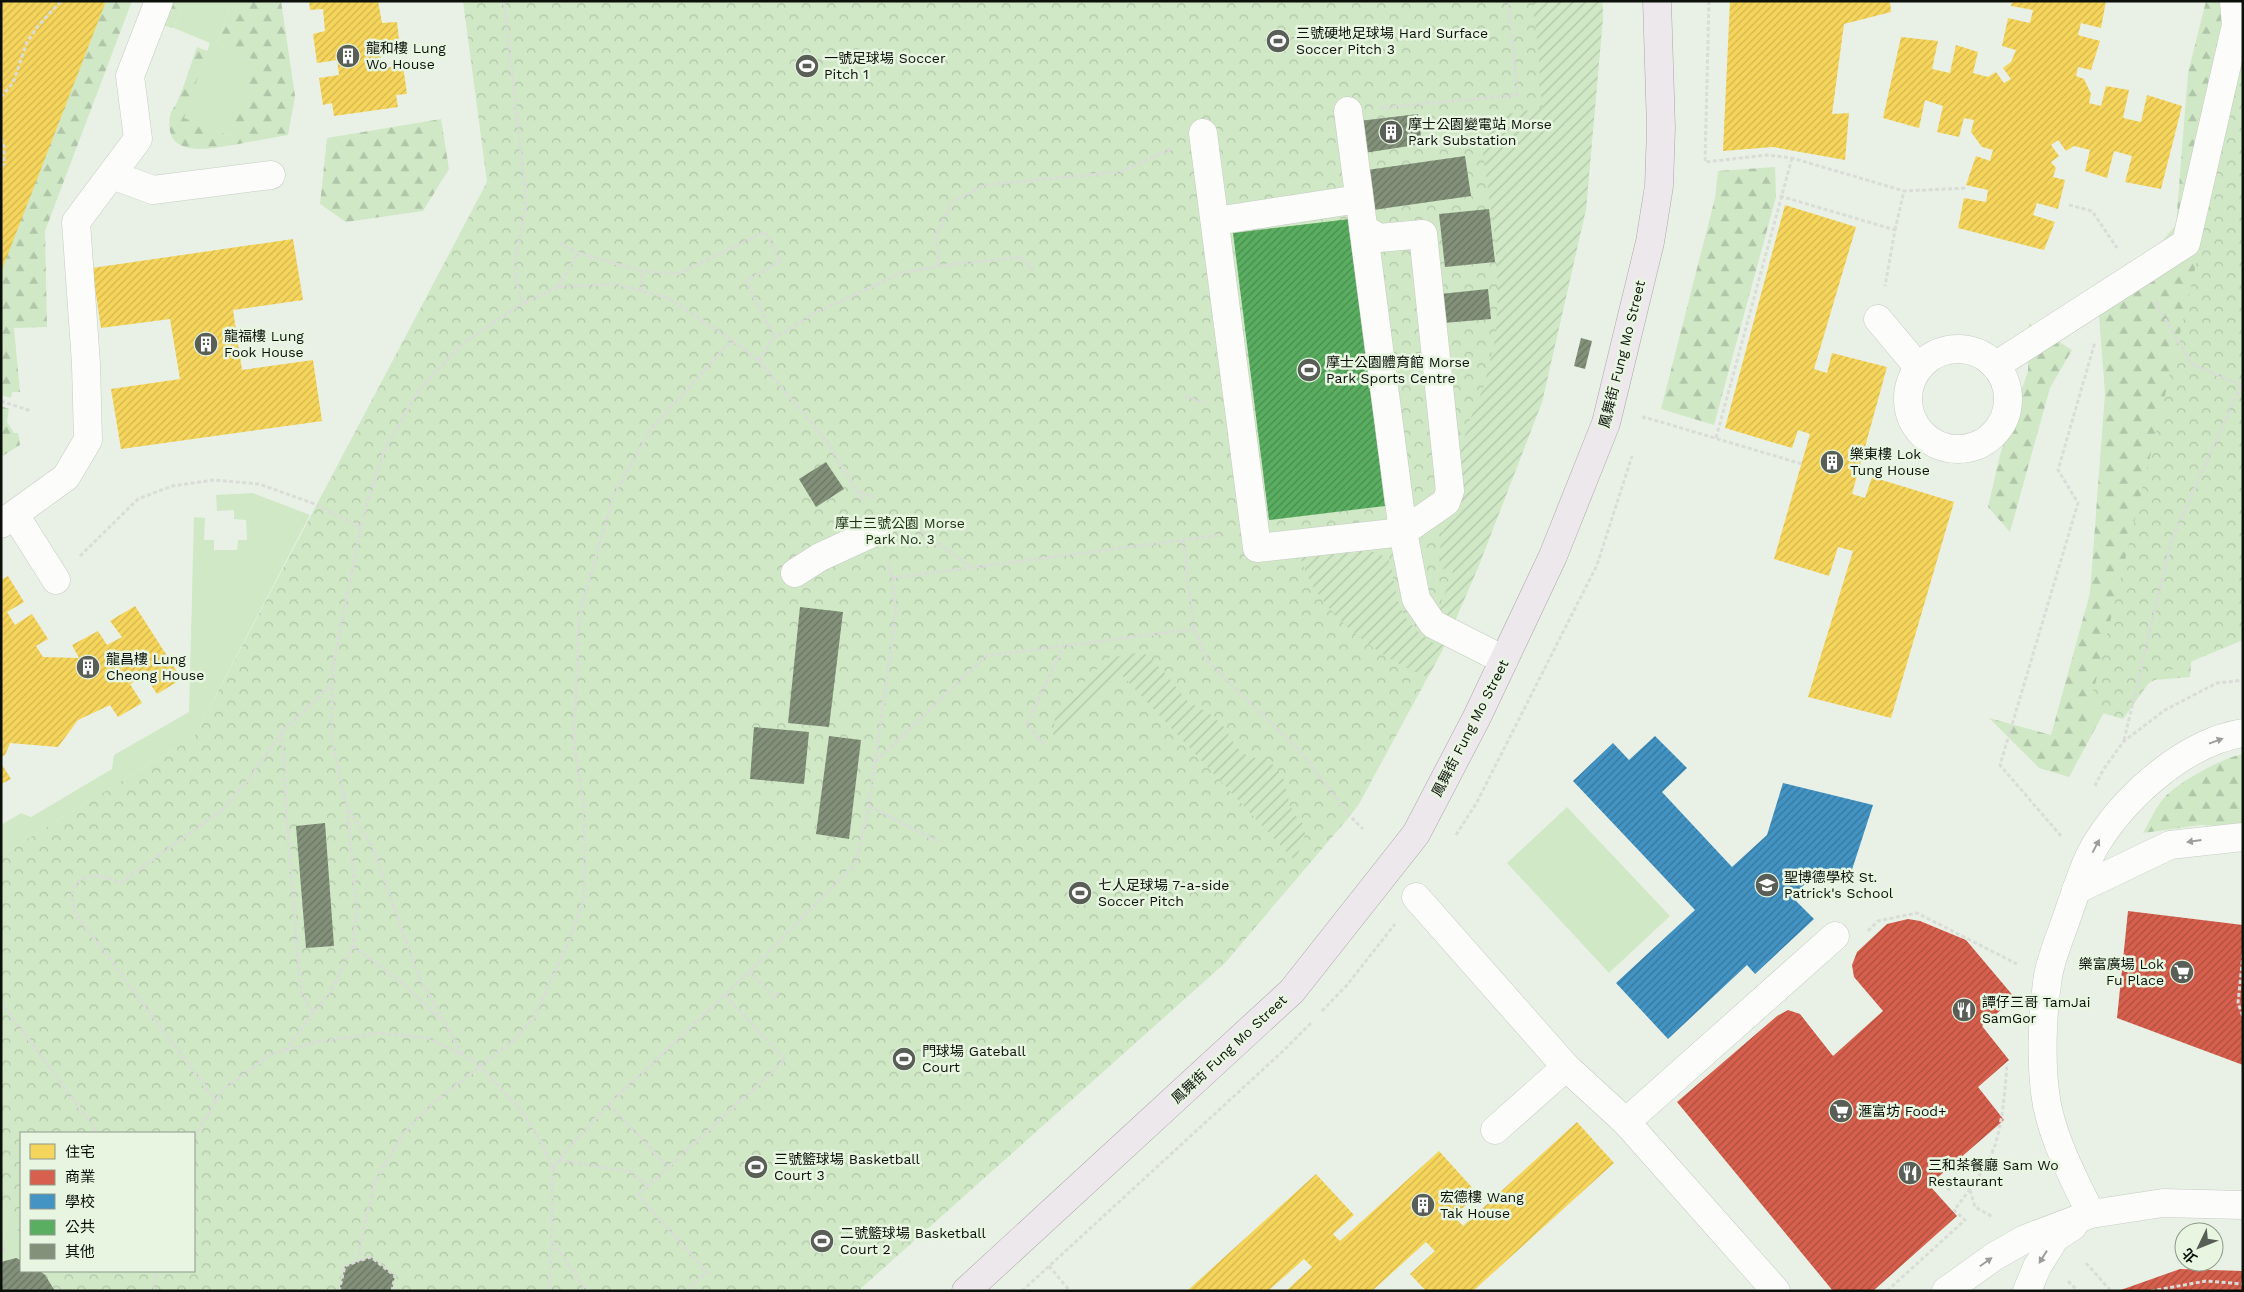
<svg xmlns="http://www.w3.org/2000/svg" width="2244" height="1292" viewBox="0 0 2244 1292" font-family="'Work Sans','Noto Sans TC',sans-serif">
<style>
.grass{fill:#d0e8c6}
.forest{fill:url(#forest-firs)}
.park{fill:url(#park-crowns)}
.garden{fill:url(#garden-furrows)}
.homes{fill:url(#homes-hatch)}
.shops{fill:url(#shops-hatch)}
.schools{fill:url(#schools-hatch)}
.public{fill:url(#public-hatch)}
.building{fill:url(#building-hatch)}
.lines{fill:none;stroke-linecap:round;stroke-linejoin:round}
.minor-casing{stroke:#c5cbc2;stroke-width:29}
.major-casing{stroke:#aba7a8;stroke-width:29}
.path{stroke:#dadcd8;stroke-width:3;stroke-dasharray:4 2.5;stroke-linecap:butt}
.minor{stroke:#fcfdfb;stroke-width:28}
.major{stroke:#ece8eb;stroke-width:28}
.oneway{fill:#9c9e9b}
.labels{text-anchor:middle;stroke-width:5;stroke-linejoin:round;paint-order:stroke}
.poi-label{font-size:14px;fill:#0c100a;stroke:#e7f5e1;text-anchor:start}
.street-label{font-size:14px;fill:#0c100a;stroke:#e7f5e1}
.park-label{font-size:14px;fill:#19300e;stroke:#e7f5e1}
</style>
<defs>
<pattern id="forest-firs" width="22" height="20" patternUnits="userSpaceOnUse" patternTransform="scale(1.25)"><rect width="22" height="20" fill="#d0e8c6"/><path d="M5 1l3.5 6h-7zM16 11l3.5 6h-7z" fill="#b1c6a9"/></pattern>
<pattern id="park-crowns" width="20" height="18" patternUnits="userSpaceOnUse" patternTransform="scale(1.25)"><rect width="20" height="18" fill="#d0e8c6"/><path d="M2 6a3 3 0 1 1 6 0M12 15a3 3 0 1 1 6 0" fill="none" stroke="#b1c6a9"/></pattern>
<pattern id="garden-furrows" width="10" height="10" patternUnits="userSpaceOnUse" patternTransform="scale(1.25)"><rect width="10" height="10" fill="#d0e8c6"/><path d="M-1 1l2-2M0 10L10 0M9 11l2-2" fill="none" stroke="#b1c6a9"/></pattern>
<pattern id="homes-hatch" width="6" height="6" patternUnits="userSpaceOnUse" patternTransform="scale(1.25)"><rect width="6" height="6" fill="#f6d55c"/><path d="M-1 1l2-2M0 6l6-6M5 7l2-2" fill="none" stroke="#d2b64f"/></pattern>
<pattern id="shops-hatch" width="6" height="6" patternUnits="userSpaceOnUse" patternTransform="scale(1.25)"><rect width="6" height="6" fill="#d6604d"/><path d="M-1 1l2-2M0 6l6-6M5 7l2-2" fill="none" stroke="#ac4e3e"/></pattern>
<pattern id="schools-hatch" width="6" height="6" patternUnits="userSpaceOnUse" patternTransform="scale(1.25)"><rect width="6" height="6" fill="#4393c3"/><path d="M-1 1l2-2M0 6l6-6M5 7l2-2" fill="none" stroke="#36779d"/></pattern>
<pattern id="public-hatch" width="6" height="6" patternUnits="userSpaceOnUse" patternTransform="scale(1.25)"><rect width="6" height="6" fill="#5aae61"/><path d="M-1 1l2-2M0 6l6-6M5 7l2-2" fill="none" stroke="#498c4e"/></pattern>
<pattern id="building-hatch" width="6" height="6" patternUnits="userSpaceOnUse" patternTransform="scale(1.25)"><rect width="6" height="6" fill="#83917a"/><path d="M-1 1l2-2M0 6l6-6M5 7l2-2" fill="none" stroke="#6a7562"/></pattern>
</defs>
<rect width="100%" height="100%" fill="#e9f1e6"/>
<g class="grass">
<path d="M183 1H233L217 44 258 61 230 136 183 118 210 43 174 28Z"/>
<path d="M253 493 310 515 194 737 1 855V825L21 813 31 817 112 769 114 755 189 712 194 517 205 518 204 540H214V550H237L238 540H247L246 520 234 519V510L217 511 216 495Z"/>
<path d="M1567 807 1670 916 1609 973 1507 863Z"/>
<path d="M1 1203 21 1236V1271H42L54 1291H1Z"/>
</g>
<g class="forest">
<path d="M88 1H132L45 231 47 327 14 328 20 392H12L11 398 1 395V230Z"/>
<path d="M170 1H183L174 28 161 25Z"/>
<path d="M233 1H281L295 96 288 135C272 138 255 141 239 144 212 148 163 161 170 116 171 110 175 107 177 102 185 85 190 66 197 47L207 51 184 118 230 136 257 61 217 44Z"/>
<path d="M2206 1H2243L2190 677 2120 683 2069 777 2039 768 1989 718 2051 735 2090 593 2105 393 2099 315 2176 225 2188 73Z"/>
<path d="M441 119 449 169 423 211 346 222 320 204 327 138Z"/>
<path d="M1775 167 1776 197 1714 425 1661 409 1715 198 1718 171Z"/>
<path d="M2029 323 2072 350 2050 388 2010 532 1988 507 2000 455 2028 371Z"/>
<path d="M1 406 9 409 7 422 14 433H18L20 445 1 457Z"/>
<path d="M2243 754V827L2201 825 2143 833C2150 821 2156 806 2165 797 2180 781 2222 758 2243 754Z"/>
</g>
<g class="park">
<path d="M463 1H1602L1603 17 1586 209 1542 402 1479 565 1443 649 1359 804 1350 816 1225 963 858 1291H54L42 1271H194V1133H21V1236L1 1203V855L194 737 487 182Z"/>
<path d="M2243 56V640L2171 670 2148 684 2123 719 2089 709 2188 300Z"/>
</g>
<g class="garden">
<path d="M1532 1H1602L1603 17 1586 209 1542 402 1479 565 1450 632 1433 624 1453 572 1439 567 1441 539 1461 472V452L1467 427 1484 386 1496 335 1498 290 1495 238 1482 147 1483 118 1542 108 1538 47Z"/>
<path d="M1351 550 1374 552 1388 558C1394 573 1394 589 1399 604 1406 625 1425 638 1443 649L1428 677C1386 662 1339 626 1314 588 1308 579 1304 567 1300 557Z"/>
<path d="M1143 652 1164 672 1187 701 1210 714 1222 724 1237 748 1249 757 1263 759 1275 766 1283 777 1290 806 1296 816 1304 825 1305 835 1295 861 1120 673 1053 736 1056 710 1108 658Z"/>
</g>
<g class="homes">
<path d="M1 1H106L1 272Z"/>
<path d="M309 1H378L382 23 397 22 400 49 380 52 382 68 403 66 407 94 396 95 398 107 334 116 332 103 323 105 319 78 339 75 337 60 317 63 313 34 325 31 323 9 310 10Z"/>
<path d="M1730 1H1890L1891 12 1844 24 1832 114 1849 113 1845 160 1773 147 1723 151Z"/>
<path d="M2012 1H2106L2101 28 2081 23 2078 35 2100 41 2091 70 2078 67 2076 76 2084 79 2091 94 2089 103 2101 106 2106 86 2129 90 2123 118 2141 122 2147 95 2182 106 2161 189 2125 182 2132 156 2114 151 2107 178 2085 171 2090 150 2074 146 2066 151 2058 140 2051 145 2059 156 2051 162 2056 168 2053 177 2065 180 2058 209 2037 203 2033 215 2055 222 2044 250 1958 228 1964 198 1986 202 1988 190 1966 185 1976 156 1990 161 1993 150 1982 147 1971 132 1974 120 1964 118 1959 137 1937 132 1943 106 1925 100 1919 128 1883 118 1901 37 1938 41 1932 69 1950 73 1956 45 1978 52 1973 73 1988 77 1996 72 2004 83 2011 79 2003 68 2011 62 2016 50 2002 46 2008 18 2030 23 2033 10 2011 6Z"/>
<path d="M1785 205 1856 227 1814 369 1827 373 1832 353 1887 367 1852 494 1865 498 1872 477 1954 502 1891 718 1808 697 1853 551 1838 547 1829 576 1774 559 1810 434 1798 430 1792 448 1725 428Z"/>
<path d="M293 239 303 300 233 310 242 370 313 360 322 421 121 449 111 389 180 379 170 319 101 328 92 268Z"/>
<path d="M8 576 24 602 7 612 15 625 32 614 48 639 36 646 43 657 79 658 72 645 98 631 107 645 122 637 110 621 135 606 182 679 157 694 145 676 130 684 142 703 118 717 110 705 78 720 58 747 10 743 5 755 1 757V580Z"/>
<path d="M1 763 11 779 1 784Z"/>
<path d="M1577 1122 1614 1163 1473 1291H1426L1410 1274 1435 1251 1426 1242 1372 1291H1286L1312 1267 1304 1259 1268 1291H1187L1316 1174 1354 1215 1333 1234 1340 1241 1439 1151 1478 1194 1454 1216 1463 1226Z"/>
</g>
<g class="shops">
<path d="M2128 911 2243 925V1065L2117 1018Z"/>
<path d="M1908 919 1920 921 1966 940 2015 998 1982 1026 2009 1060 1978 1087 2004 1120 1929 1185 1957 1216 1873 1291H1833L1677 1102 1777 1016 1788 1010 1800 1014 1833 1056 1883 1011 1854 977 1852 965 1857 952 1887 924Z"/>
<path d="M2180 1269 2243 1271V1291H2118Z"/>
</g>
<path class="schools" d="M1655 736 1687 768 1662 792 1732 867 1767 835 1783 783 1873 805 1848 882 1816 873 1792 897 1814 919 1755 974 1747 965 1668 1039 1616 983 1695 910 1573 781 1613 743 1629 760Z"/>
<path class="public" d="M1350 219 1385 506 1269 520 1233 233Z"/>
<g class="building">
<path d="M1418 114 1422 144 1364 153 1359 121Z"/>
<path d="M1465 156 1471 196 1373 210 1367 170Z"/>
<path d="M1489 209 1495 262 1445 267 1439 214Z"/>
<path d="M1488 289 1491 319 1443 323 1440 294Z"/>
<path d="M1581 338 1592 341 1585 369 1574 366Z"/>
<path d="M826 462 844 489 816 507 799 479Z"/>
<path d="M800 607 843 612 829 727 788 723Z"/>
<path d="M754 727 809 732 804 784 750 779Z"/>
<path d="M829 736 861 740 849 839 816 834Z"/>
<path d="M325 823 334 946 306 948 296 826Z"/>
<path d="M371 1257 395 1276 392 1291H339L345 1266Z"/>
<path d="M16 1258 21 1260V1271H40L45 1275 55 1291H1V1262Z"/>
</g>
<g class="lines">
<g class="minor-casing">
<g id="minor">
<path d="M1348 111 1403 532 1416 599 1433 624 1504 660"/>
<path d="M1203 133 1257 548 1403 532 1446 502 1450 491 1423 234 1379 238 1364 229"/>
<path d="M112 175 153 190 271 175"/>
<path d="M1216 221 1359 199"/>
<path d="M1878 319 1919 368"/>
<circle cx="1958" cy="399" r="50"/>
<path d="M1995 366 2186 243 2236 25 2234 1"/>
<path d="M15 515 56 580"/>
<path d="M1 524 66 477 88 440 86 364 76 222 138 139 130 76 159 1"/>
<path d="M795 573 820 557 879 530"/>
<path d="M2076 890 2170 845 2243 837"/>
<path d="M1416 897 1566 1067 1626 1122 1776 1291"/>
<path d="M1626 1122 1835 936"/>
<path d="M1495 1130 1566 1067"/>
<path d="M2091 1214C2074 1179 2055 1144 2047 1105 2040 1067 2042 1015 2048 976 2052 954 2063 930 2070 908 2078 886 2085 861 2098 841 2128 794 2186 742 2243 733"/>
<path d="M1946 1291 1995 1256 2025 1239 2091 1214 2163 1203 2243 1205"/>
<path d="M2027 1291 2037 1267 2055 1238 2073 1226"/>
</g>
</g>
<g class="major-casing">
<path id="major" d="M966 1291 1292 991 1416 834 1477 717 1553 556 1606 423 1650 242 1659 186 1661 128 1657 1"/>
</g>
<g class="path">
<path d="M504 1 525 189V212L516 256V281L523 304"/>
<path d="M1709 1 1705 162 1767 155 1792 158 1904 191 1967 188"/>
<path d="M1 97 13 83 27 42 38 26 61 1"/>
<path d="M1380 108 1517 95 1509 1"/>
<path d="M1 138 4 146V164L1 166"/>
<path d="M1780 196 1895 230 1885 286"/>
<path d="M2069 205 2092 211 2117 248"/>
<path d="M1895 230 1904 191"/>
<path d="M559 243 578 253 642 271 678 274 765 232 781 261 746 281 775 338"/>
<path d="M939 266 936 236 952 202 985 185 1120 172 1171 149"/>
<path d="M558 287 578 253"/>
<path d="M641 291 642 271"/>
<path d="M2155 302 2192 364 2242 385"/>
<path d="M759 361 772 340 813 314 901 273 939 266 1021 257 1033 270"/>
<path d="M1185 396 1205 403"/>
<path d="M1 401 31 411"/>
<path d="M1643 419 1644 417 1802 464"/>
<path d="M1716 438 1792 158"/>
<path d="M859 492 874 497"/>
<path d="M911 524 971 567"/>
<path d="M1183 540 1194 629 1208 662 1300 751 1350 816 1363 829"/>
<path d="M80 556 138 499 172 486 214 480 259 484 315 504 361 528"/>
<path d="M892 578 1221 535"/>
<path d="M282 732 287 821 301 993 313 1012"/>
<path d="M2124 740 2172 539 2243 381"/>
<path d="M1044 744 1027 724 1063 647"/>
<path d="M876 761 986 656 1194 629"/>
<path d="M2095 786 2103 770 2124 741 2165 710 2217 683 2243 680"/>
<path d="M869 806 939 842"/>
<path d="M349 810 373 848 418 975 463 1055"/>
<path d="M1456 835 1477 802 1597 565 1632 456"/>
<path d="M2061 836 2000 765 2078 503 2058 470 2095 342"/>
<path d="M1868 931 1878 921 1917 913 2017 964"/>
<path d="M353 946 407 987 439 1018"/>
<path d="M2243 954 2238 1003 2243 1017"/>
<path d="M750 971 774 998 779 992"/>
<path d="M1 1002 98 1133"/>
<path d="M1322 1011 1347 985 1395 924"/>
<path d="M284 1051 333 988 353 946 357 910 347 808 331 737 333 665 364 513 384 451 418 391 462 344 518 306 558 287 615 284 668 298 732 340 759 361 826 440 863 501"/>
<path d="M216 1101 75 913C64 875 92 869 121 883L223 809 249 779 282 732 332 684"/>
<path d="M609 1104 668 1167"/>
<path d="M194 1137 223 1090 271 1054 317 1042 378 1033 428 1038 476 1062 519 1108 542 1143 553 1169 550 1291"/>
<path d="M559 1160 632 1172 648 1187"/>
<path d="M553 1169 565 1152 609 1104 750 971 856 863 869 806 896 613 892 578 888 562"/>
<path d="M1937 1179 1951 1191"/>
<path d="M1970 1190 1975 1207 1993 1217"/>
<path d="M1 1235 5 1251"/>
<path d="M553 1242 587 1291"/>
<path d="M2086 1263 2111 1291"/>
<path d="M1049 1266 1070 1291"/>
<path d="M2068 1281 2078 1291"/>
<path d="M154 1291 156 1271"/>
<path d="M339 1291 345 1266 358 1261"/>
<path d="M392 1291 395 1276 371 1257 358 1261 364 1226 375 1182 403 1134 433 1103 515 1039 533 1019 569 942 584 898 585 845 583 803 574 743 579 621 584 598 614 494 652 428 732 340"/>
<path d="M686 1291 707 1272 638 1195 785 1060 724 994"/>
<path d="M1022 1291 1282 1052 1311 1023"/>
<path d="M1887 1291 1965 1220 1954 1210C1967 1194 1989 1164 1995 1145 2003 1119 2005 1091 2007 1064"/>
<path d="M2151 1291 2206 1281 2243 1284"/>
</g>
<use href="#minor" class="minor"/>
<use href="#major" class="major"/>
</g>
<defs><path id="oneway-solid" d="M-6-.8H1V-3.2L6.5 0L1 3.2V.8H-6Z" transform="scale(1.25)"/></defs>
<g class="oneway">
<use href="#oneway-solid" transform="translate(2216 741) rotate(-20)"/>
<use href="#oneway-solid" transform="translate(2194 841) rotate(172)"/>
<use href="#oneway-solid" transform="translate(2096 846) rotate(-62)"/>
<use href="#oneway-solid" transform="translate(2043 1257) rotate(122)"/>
<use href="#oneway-solid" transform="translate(1986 1262) rotate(-35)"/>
</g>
<defs>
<g id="stadium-disc" transform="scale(1.25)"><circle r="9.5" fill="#595f57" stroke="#e7f5e1"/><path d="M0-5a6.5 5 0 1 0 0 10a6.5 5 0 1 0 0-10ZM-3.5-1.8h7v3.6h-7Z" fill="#fff"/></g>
<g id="building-disc" transform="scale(1.25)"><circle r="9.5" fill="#595f57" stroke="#e7f5e1"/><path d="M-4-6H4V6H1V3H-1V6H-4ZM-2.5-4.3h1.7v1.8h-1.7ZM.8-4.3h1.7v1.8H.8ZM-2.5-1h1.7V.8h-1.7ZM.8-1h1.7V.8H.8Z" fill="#fff"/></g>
<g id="school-disc" transform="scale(1.25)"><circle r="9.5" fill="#595f57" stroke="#e7f5e1"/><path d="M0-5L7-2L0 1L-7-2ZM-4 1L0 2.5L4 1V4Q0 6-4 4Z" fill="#fff"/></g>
<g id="supermarket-disc" transform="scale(1.25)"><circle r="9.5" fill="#595f57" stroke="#e7f5e1"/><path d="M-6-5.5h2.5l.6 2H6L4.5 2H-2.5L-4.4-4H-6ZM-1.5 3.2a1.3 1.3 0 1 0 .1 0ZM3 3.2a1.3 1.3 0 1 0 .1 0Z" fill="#fff"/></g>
<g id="restaurant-disc" transform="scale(1.25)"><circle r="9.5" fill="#595f57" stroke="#e7f5e1"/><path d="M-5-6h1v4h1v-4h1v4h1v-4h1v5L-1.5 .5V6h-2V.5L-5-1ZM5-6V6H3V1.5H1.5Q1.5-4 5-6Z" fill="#fff"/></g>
</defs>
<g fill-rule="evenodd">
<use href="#stadium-disc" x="1278" y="41"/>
<use href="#building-disc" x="348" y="56"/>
<use href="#stadium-disc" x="807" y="66"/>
<use href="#building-disc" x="1391" y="132"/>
<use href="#building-disc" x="206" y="344"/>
<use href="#stadium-disc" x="1309" y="370"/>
<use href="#building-disc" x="1832" y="462"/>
<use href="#building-disc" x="88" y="667"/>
<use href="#school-disc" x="1767" y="885"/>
<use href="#stadium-disc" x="1080" y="893"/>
<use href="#supermarket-disc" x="2182" y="972"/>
<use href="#restaurant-disc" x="1964" y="1010"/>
<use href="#stadium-disc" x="904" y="1059"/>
<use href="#supermarket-disc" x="1841" y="1111"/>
<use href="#stadium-disc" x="756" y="1167"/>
<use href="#restaurant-disc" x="1910" y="1173"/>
<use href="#building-disc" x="1423" y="1205"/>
<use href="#stadium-disc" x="822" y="1241"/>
</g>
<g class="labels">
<g class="poi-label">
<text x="1296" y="38">三號硬地足球場 Hard Surface<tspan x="1296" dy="16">Soccer Pitch 3</tspan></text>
<text x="366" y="53">龍和樓 Lung<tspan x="366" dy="16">Wo House</tspan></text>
<text x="824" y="63">一號足球場 Soccer<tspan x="824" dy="16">Pitch 1</tspan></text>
<text x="1408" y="129">摩士公園變電站 Morse<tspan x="1408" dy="16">Park Substation</tspan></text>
<text x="224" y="341">龍福樓 Lung<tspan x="224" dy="16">Fook House</tspan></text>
<text x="1326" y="367">摩士公園體育館 Morse<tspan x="1326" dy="16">Park Sports Centre</tspan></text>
<text x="1850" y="459">樂東樓 Lok<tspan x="1850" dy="16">Tung House</tspan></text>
<text x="106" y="664">龍昌樓 Lung<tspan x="106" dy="16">Cheong House</tspan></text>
<text x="1784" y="882">聖博德學校 St.<tspan x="1784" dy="16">Patrick's School</tspan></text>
<text x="1098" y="890">七人足球場 7-a-side<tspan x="1098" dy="16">Soccer Pitch</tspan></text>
<text x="2164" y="969" text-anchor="end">樂富廣場 Lok<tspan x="2164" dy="16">Fu Place</tspan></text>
<text x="1982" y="1007">譚仔三哥 TamJai<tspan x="1982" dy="16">SamGor</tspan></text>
<text x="922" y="1056">門球場 Gateball<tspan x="922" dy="16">Court</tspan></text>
<text x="1858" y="1116">滙富坊 Food+</text>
<text x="774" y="1164">三號籃球場 Basketball<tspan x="774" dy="16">Court 3</tspan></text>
<text x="1928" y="1170">三和茶餐廳 Sam Wo<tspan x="1928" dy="16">Restaurant</tspan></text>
<text x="1440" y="1202">宏德樓 Wang<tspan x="1440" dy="16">Tak House</tspan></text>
<text x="840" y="1238">二號籃球場 Basketball<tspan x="840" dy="16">Court 2</tspan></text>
</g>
<g class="street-label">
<text transform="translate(1622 354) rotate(-76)" y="5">鳳舞街 Fung Mo Street</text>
<text transform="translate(1470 728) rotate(-63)" y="5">鳳舞街 Fung Mo Street</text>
<text transform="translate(1229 1049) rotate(-43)" y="5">鳳舞街 Fung Mo Street</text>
</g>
<g class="park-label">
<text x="900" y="528">摩士三號公園 Morse<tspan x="900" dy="16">Park No. 3</tspan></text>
</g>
</g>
<rect width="2244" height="1292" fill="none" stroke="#0c100a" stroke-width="5"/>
<rect x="20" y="1132" width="175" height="140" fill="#e7f5e1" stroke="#8f998b"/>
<rect x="30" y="1144" width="25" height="15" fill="#f6d55c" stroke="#8f998b"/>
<text x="65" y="1157" font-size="15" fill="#0c100a">住宅</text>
<rect x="30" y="1170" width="25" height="15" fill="#d6604d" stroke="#8f998b"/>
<text x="65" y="1182" font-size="15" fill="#0c100a">商業</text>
<rect x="30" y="1194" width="25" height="15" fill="#4393c3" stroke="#8f998b"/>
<text x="65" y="1207" font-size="15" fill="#0c100a">學校</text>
<rect x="30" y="1220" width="25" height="15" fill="#5aae61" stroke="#8f998b"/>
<text x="65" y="1232" font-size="15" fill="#0c100a">公共</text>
<rect x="30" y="1244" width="25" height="15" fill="#83917a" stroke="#8f998b"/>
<text x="65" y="1257" font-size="15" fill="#0c100a">其他</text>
<g transform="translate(2199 1247) rotate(227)"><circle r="24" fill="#e7f5e1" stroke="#8f998b"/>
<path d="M0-4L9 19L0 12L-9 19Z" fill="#595f57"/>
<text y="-8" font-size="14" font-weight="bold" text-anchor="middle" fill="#0c100a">北</text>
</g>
</svg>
